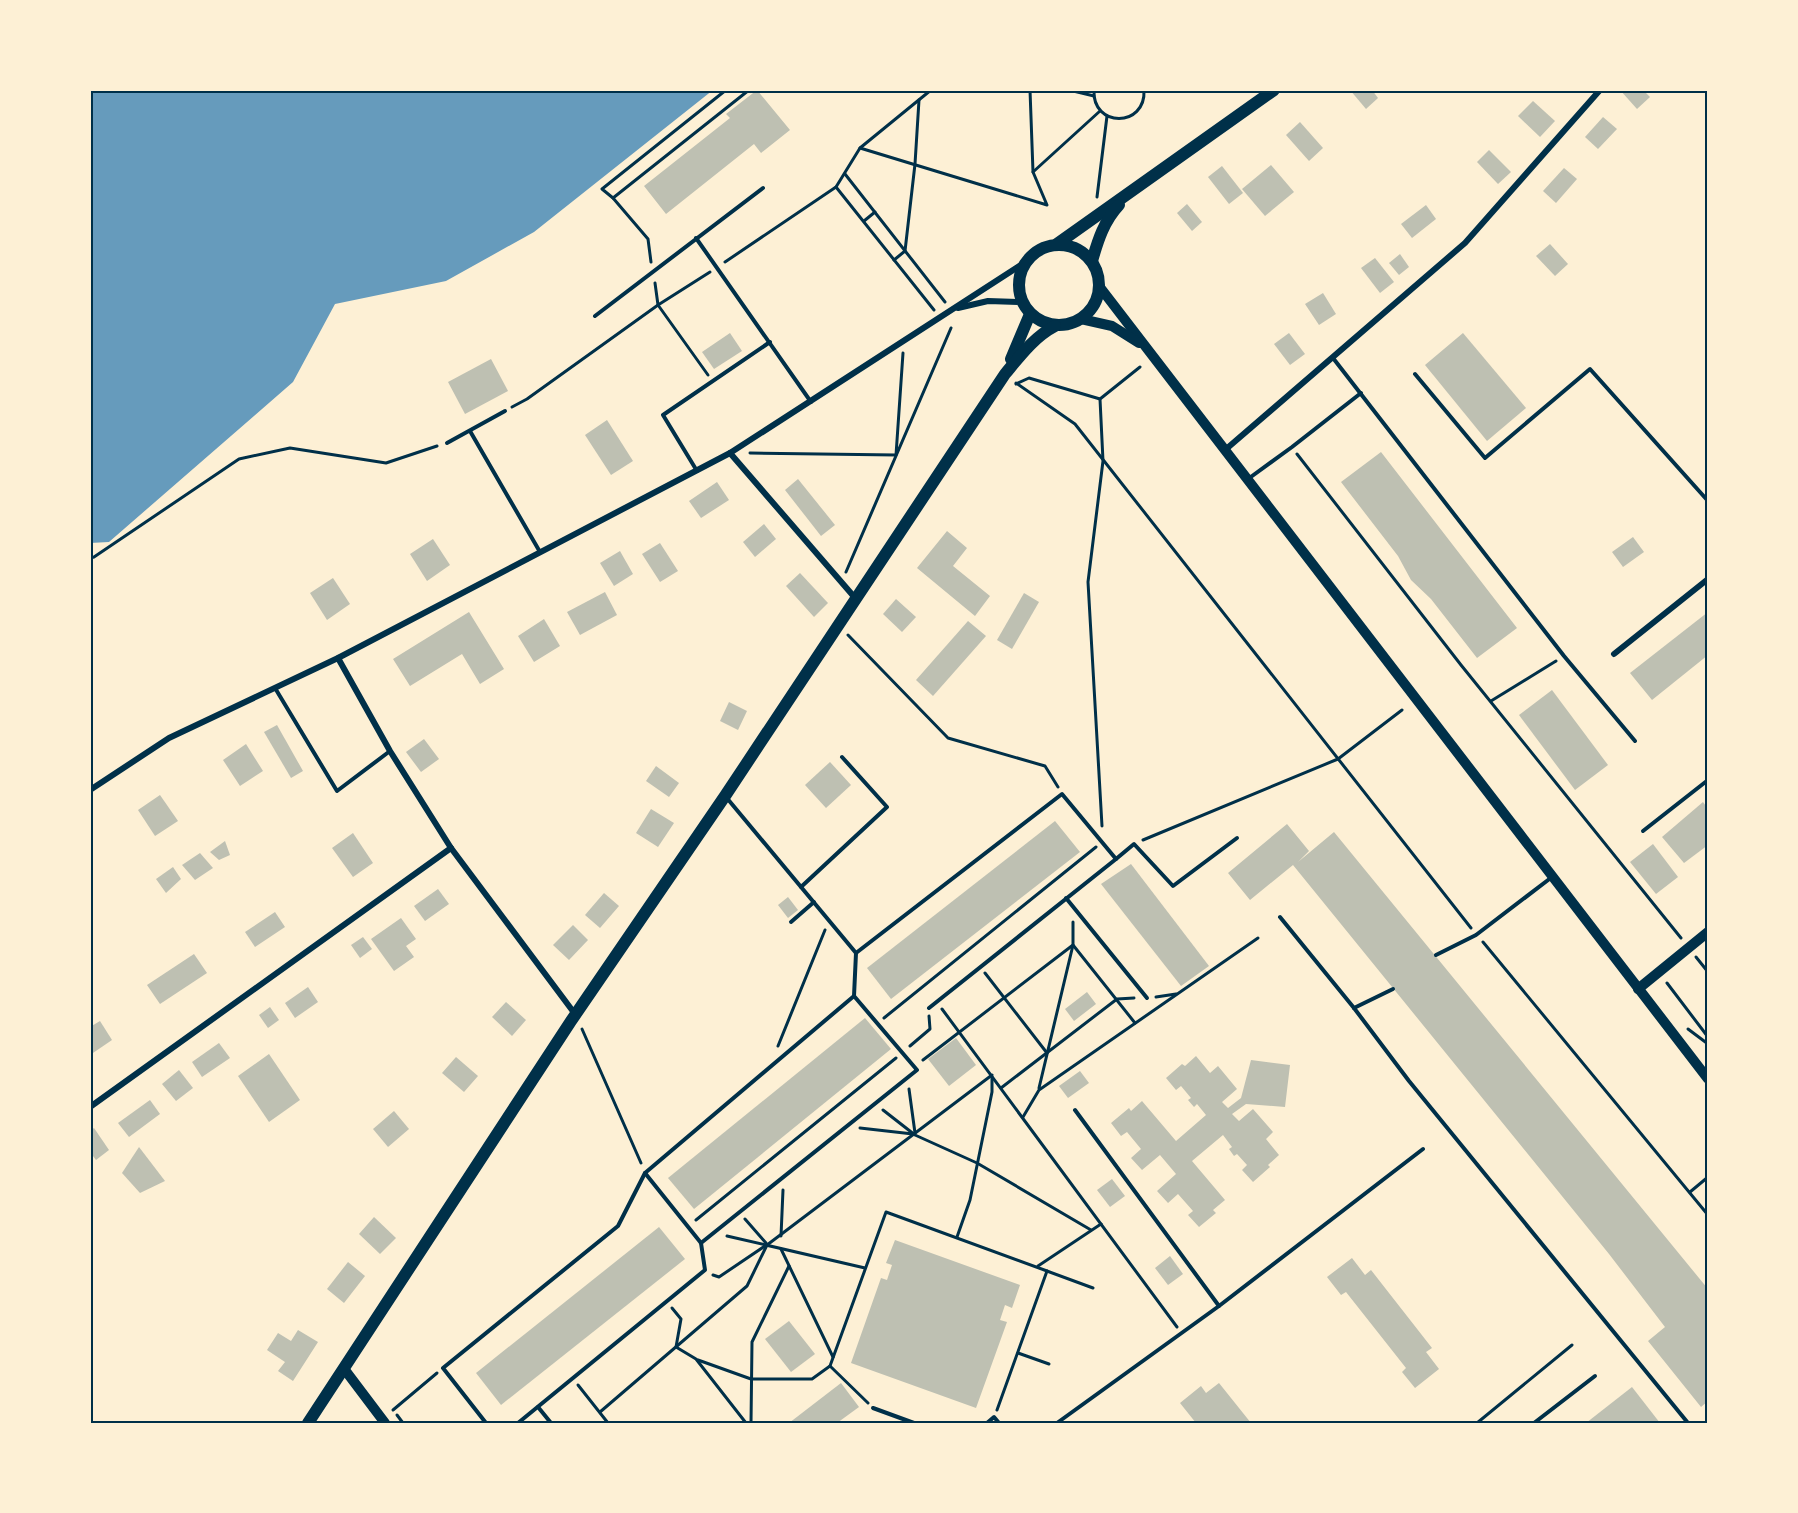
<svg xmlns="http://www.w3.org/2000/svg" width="1798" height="1513" viewBox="0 0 1798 1513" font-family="'IBM Plex Sans',sans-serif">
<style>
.water{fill:#669bbc}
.building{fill:#bec0b2}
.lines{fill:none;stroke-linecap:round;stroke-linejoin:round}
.path{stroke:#003049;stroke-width:3}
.service{stroke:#003049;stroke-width:4}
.minor{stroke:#003049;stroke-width:6}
.tertiary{stroke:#003049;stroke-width:10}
.secondary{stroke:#003049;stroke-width:12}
.neatline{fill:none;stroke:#003049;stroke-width:2}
</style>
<rect width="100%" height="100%" fill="#fdf0d5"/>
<path class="water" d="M90 90H713L534 232 446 281 335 304 293 382 109 542 90 543Z"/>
<g class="building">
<path d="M757 90 790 130 761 153 754 144 666 214 644 186 730 118 726 114Z"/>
<path d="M1350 90H1372L1378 98 1366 109Z"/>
<path d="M1620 90H1643L1650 97 1637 109Z"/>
<path d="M1533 101 1555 121 1540 137 1518 116Z"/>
<path d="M1603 117 1617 129 1598 149 1585 137Z"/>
<path d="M1300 122 1323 148 1309 161 1286 135Z"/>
<path d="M1489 150 1511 172 1498 184 1477 162Z"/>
<path d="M1271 165 1294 192 1265 216 1242 189Z"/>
<path d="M1222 166 1243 193 1229 204 1208 177Z"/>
<path d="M1564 168 1577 179 1556 203 1543 191Z"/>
<path d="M1187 204 1202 222 1192 231 1177 213Z"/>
<path d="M1426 205 1436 219 1412 238 1401 224Z"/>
<path d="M1550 244 1568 264 1555 276 1536 256Z"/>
<path d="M1400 254 1409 267 1399 275 1389 263Z"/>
<path d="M1375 258 1394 282 1380 293 1361 268Z"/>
<path d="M1323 293 1336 314 1319 325 1305 304Z"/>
<path d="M730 333 742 351 714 369 702 352Z"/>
<path d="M1289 333 1305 354 1290 365 1274 344Z"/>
<path d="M1463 333 1526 408 1487 441 1425 365Z"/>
<path d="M491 359 508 391 465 414 448 382Z"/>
<path d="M607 420 633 461 611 475 585 435Z"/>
<path d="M1381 452 1517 628 1477 658 1431 599 1411 580 1398 556 1341 482Z"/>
<path d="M798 479 835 525 821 536 785 490Z"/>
<path d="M717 482 729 500 701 518 689 501Z"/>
<path d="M764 524 776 539 755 557 743 542Z"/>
<path d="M947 531 967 548 953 566 990 596 975 616 917 568Z"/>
<path d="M1633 537 1644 552 1623 567 1612 552Z"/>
<path d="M433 539 450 565 427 581 410 554Z"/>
<path d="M660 543 678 571 660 582 642 554Z"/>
<path d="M620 551 633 574 614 586 600 563Z"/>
<path d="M800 573 828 603 814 617 786 586Z"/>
<path d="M333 578 350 604 327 620 310 593Z"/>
<path d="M605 592 617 615 580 635 567 612Z"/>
<path d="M1024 593 1039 602 1012 649 997 640Z"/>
<path d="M896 599 916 617 902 632 883 614Z"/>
<path d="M469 612 504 669 480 684 462 654 410 686 393 659Z"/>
<path d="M1708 612V655L1652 700 1630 673Z"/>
<path d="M544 619 560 646 534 662 518 636Z"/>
<path d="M968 621 986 636 933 696 916 680Z"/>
<path d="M1552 690 1608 765 1575 790 1519 715Z"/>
<path d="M729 702 747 711 738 730 720 721Z"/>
<path d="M277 725 303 771 291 778 264 732Z"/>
<path d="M424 739 439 759 421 772 406 752Z"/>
<path d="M246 744 263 771 240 786 223 760Z"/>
<path d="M830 762 851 785 826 808 805 785Z"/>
<path d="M656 766 679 783 669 797 646 781Z"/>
<path d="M160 795 178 821 155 836 138 810Z"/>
<path d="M1703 802 1708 809V845L1684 863 1662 837Z"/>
<path d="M651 809 674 823 658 847 636 833Z"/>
<path d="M1055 821 1080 852 891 999 867 968Z"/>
<path d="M1287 824 1309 851 1298 862 1334 832 1708 1289V1401L1701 1407 1648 1341 1665 1327 1609 1254 1293 865 1250 900 1228 873Z"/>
<path d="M353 833 373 863 353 877 332 848Z"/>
<path d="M225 841 230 855 219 860 210 852Z"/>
<path d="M1653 844 1678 877 1656 894 1630 862Z"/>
<path d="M200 853 213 868 195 880 182 865Z"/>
<path d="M1131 864 1209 966 1181 986 1101 884Z"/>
<path d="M173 867 181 879 166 893 156 879Z"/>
<path d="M438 889 449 904 425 921 414 906Z"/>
<path d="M604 893 619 906 600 928 585 915Z"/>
<path d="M788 897 798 910 788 918 778 905Z"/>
<path d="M275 912 285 927 255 947 245 932Z"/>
<path d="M401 918 416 939 406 946 414 957 394 971 371 939Z"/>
<path d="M573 925 588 940 569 960 553 945Z"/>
<path d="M363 937 372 949 360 958 351 945Z"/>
<path d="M194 954 207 973 160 1004 147 985Z"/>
<path d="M308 987 318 1002 295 1018 285 1003Z"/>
<path d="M1087 992 1096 1004 1074 1021 1065 1009Z"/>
<path d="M506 1002 526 1020 512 1036 492 1017Z"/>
<path d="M270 1007 279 1020 268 1028 259 1015Z"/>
<path d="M865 1018 891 1049 694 1209 668 1178Z"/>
<path d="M100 1021 112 1040 90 1055V1027Z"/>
<path d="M956 1038 976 1065 949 1086 928 1059Z"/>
<path d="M219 1043 230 1058 202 1077 192 1062Z"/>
<path d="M269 1054 300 1100 269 1122 238 1076Z"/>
<path d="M1196 1056 1210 1073 1218 1066 1237 1089 1222 1102 1228 1108 1241 1098 1251 1060 1290 1065 1285 1107 1246 1104 1232 1114 1239 1121 1253 1109 1273 1132 1266 1139 1279 1155 1268 1165 1270 1167 1253 1182 1242 1170 1247 1165 1237 1154 1234 1156 1229 1149 1232 1147 1223 1135 1192 1161 1225 1200 1213 1210 1216 1213 1199 1227 1188 1215 1193 1211 1178 1194 1168 1203 1157 1191 1176 1174 1160 1155 1142 1170 1131 1158 1141 1149 1127 1132 1121 1136 1111 1123 1129 1108 1131 1111 1142 1101 1176 1141 1206 1115 1197 1104 1194 1107 1188 1100 1191 1098 1181 1086 1176 1090 1166 1078 1182 1064 1185 1066Z"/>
<path d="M456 1057 478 1076 464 1092 442 1073Z"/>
<path d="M179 1070 193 1088 176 1101 162 1084Z"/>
<path d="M1080 1071 1089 1083 1068 1098 1059 1086Z"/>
<path d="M150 1100 160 1114 129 1137 118 1123Z"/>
<path d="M394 1111 409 1129 388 1147 373 1129Z"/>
<path d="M94 1128 109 1150 96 1160 90 1152V1131Z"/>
<path d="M139 1147 165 1181 140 1193 122 1173Z"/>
<path d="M1112 1179 1125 1196 1110 1207 1097 1190Z"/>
<path d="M374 1217 396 1238 380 1254 359 1234Z"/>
<path d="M659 1227 685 1259 501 1405 476 1373Z"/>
<path d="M895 1240 1020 1285 1012 1308 1005 1305 1000 1320 1007 1322 976 1408 851 1363 881 1278 887 1280 892 1265 886 1263Z"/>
<path d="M1170 1256 1183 1274 1168 1285 1155 1268Z"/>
<path d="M1352 1258 1365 1275 1371 1270 1432 1348 1426 1352 1439 1369 1415 1388 1402 1372 1406 1368 1346 1292 1341 1295 1327 1277Z"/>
<path d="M348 1262 365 1276 344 1303 327 1289Z"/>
<path d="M789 1321 815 1354 791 1372 765 1339Z"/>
<path d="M298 1330 318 1342 293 1381 278 1371 285 1362 267 1350 278 1333 291 1341Z"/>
<path d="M841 1383 859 1407 837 1423H789Z"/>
<path d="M1219 1383 1251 1423H1196L1180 1403 1201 1386 1206 1393Z"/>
<path d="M1632 1387 1660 1423H1586Z"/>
</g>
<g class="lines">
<g class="path">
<path d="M1069 90 1094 96"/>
<path d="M1094 90C1092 128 1146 128 1144 90"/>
<path d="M860 148 1047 205 1033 172 1030 90"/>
<path d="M1033 172 1100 111"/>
<path d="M845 174 945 302"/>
<path d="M836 187 934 310"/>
<path d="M1097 197 1107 116"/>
<path d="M613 198 749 90"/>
<path d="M864 221 875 212"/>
<path d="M894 260 905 251 915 164 919 100"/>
<path d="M651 262 648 239 613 198 602 189 726 90"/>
<path d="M725 262 836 187 860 148 931 90"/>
<path d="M655 283 658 305 708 375"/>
<path d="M1016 383 1075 424 1471 928"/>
<path d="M1016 384 1029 378 1100 399"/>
<path d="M512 407 527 399 658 305 710 272"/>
<path d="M750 453 896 455 903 353"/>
<path d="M1297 454 1461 665 1681 938"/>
<path d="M90 558 94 557 239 459 290 448 386 463 437 446"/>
<path d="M846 572 951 328"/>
<path d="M848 635 948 738 1045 766 1058 787"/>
<path d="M1491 701 1556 661"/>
<path d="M1102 826 1088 582 1103 461 1100 399 1140 367"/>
<path d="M1143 840 1338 759 1402 710"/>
<path d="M1483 942 1708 1215"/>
<path d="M1696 957 1708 972"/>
<path d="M985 973 1047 1053"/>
<path d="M1667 983 1708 1037"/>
<path d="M1156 997 1176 994"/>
<path d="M942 1009 1177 1327"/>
<path d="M884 1018 1096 847"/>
<path d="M582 1029 641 1163"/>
<path d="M1688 1029 1708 1044"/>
<path d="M778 1046 825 930"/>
<path d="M910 1046 930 1029 929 1016"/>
<path d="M923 1060 1073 945 1135 1023"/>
<path d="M1001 1088 1117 999 1134 998"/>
<path d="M1039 1088 1073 945V922"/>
<path d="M909 1089 915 1133"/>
<path d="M883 1110 915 1135 977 1163 1091 1230"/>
<path d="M1023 1117 1039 1090 1258 938"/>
<path d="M860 1128 913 1134"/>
<path d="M1690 1192 1708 1177"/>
<path d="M745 1219 766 1243"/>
<path d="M696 1220 896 1058"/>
<path d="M727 1236 865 1268"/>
<path d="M781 1236 783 1190"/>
<path d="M957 1237 970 1200 992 1092V1077"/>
<path d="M781 1249 833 1357"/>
<path d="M1038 1266 1101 1224"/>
<path d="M1047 1271 1093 1288"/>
<path d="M713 1275 719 1277 765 1246"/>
<path d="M672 1308 681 1319 676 1347 696 1359 746 1423"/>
<path d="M1018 1353 1049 1364"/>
<path d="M698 1360 751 1379H812L830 1366"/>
<path d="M578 1385 608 1423"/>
<path d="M868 1403 830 1366 886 1212 1047 1271 997 1410"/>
<path d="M393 1410 437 1373"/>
<path d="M600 1412 747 1286 767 1245 992 1075"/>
<path d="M397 1415 403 1423"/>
<path d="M751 1423 752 1342 789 1266"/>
<path d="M1477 1423 1572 1345"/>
</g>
<g class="service">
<path d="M696 238 811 402"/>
<path d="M595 316 763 188"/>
<path d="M1333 358 1564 656 1635 741"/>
<path d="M1415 374 1485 458 1590 369 1708 501"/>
<path d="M470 431 540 552"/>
<path d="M447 443 505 411"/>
<path d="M697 471 663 415 770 342"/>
<path d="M1248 479 1292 447 1361 393"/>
<path d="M275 688 337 791 390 751"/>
<path d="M1643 831 1708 780"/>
<path d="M1116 859 1134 844 1173 886 1237 838"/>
<path d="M801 887 887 807 842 757"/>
<path d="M1066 898 1147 998"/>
<path d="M1280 917 1354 1008 1409 1081 1688 1423"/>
<path d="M791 922 814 902"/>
<path d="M856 953 1062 794 1116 859 929 1008"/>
<path d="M1436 955 1476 935 1552 877"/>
<path d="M1354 1008 1393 989"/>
<path d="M1075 1110 1219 1306"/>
<path d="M701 1243 917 1070 854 996"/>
<path d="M538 1407 551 1423"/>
<path d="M873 1408 914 1423"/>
<path d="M486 1423 443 1368 618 1226 645 1173"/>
<path d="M518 1423 705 1270 701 1243 645 1173 854 996 856 953 726 797"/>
<path d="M987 1423 994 1417 999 1423"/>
<path d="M1057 1423 1219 1306 1423 1149"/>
<path d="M1534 1423 1595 1376"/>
</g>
<g class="minor">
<path d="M958 308 988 301 1022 302"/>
<path d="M1225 450 1465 243 1600 90"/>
<path d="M730 453 856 599"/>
<path d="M1614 654 1708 579"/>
<path d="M338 658 390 751 451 848 575 1014"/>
<path d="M90 790 169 738 338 658 730 453 1024 263"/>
<path d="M90 1107 451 848"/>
</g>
<g class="tertiary">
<path d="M1099 286 1708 1079"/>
<path d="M1081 319 1112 326 1139 343"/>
<path d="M1638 989 1708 932"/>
<path d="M345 1370 385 1423"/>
</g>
<g class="secondary">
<path d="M1057 244 1274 90"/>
<circle cx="1059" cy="285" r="40"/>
<path d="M1092 261C1098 240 1104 221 1119 205"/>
<path d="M1011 359 1030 314"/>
<path d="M308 1423 571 1021 725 796 1005 374C1020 356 1034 337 1055 326"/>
</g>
</g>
<rect width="1798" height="1513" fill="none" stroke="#fdf0d5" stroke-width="183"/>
<rect x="92" y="92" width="1614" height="1330" class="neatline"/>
</svg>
